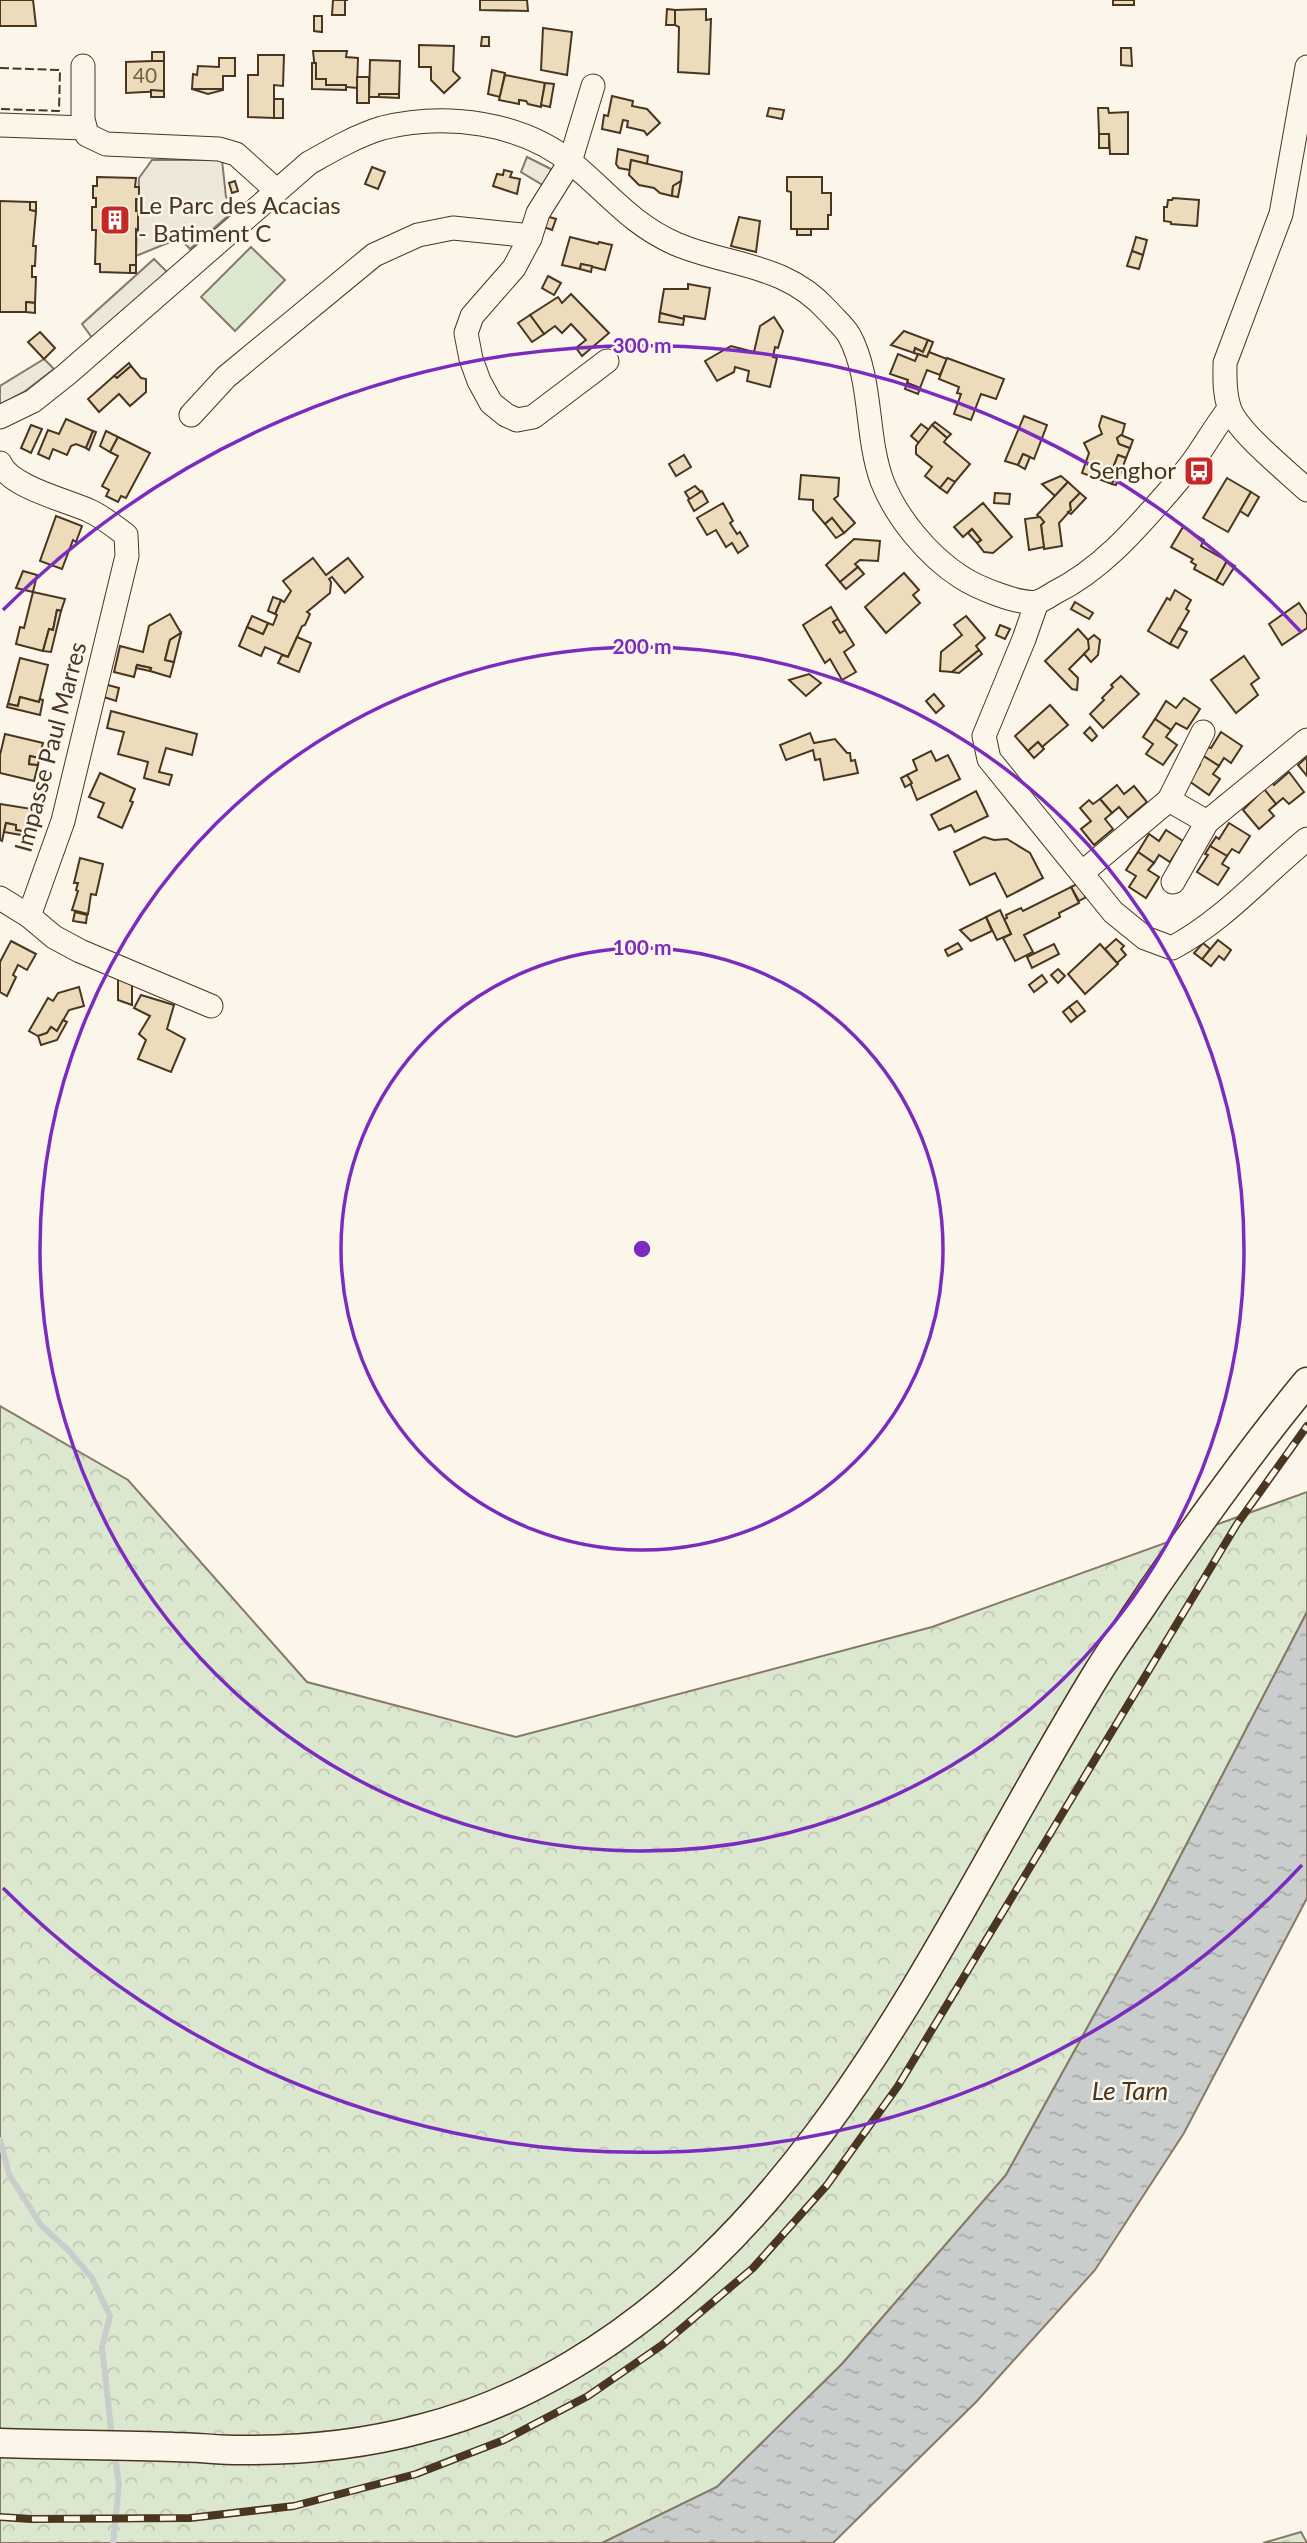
<svg xmlns="http://www.w3.org/2000/svg" width="1307" height="2543" viewBox="0 0 1307 2543" font-family="Lato,sans-serif">
<style>
.forest{fill:url(#forest-crowns);stroke:#887966;stroke-width:2}
.park{fill:#dce7d0;stroke:#887966;stroke-width:2}
.parking{fill:#ede7d9;stroke:#887966;stroke-width:2}
.water{fill:url(#water-ripples);stroke:#887966;stroke-width:2}
.lines{fill:none;stroke-linecap:round;stroke-linejoin:round}
.stream{stroke:#c9cecd;stroke-width:6}
.building{fill:#ecdcbc;stroke:#4a3520;stroke-width:2}
.minor-casing{stroke:#4a3520;stroke-width:25}
.major-casing{stroke:#4a3520;stroke-width:31}
.minor{stroke:#fbf6e9;stroke-width:23}
.major{stroke:#fbf6e9;stroke-width:28}
.rail-casing{stroke:#4a3520;stroke-width:8}
.rail{stroke:#fbf6e9;stroke-width:5;stroke-dasharray:16;stroke-linecap:butt}
.fence{stroke:#4a3520;stroke-width:2;stroke-dasharray:9 3.5;stroke-linecap:butt}
.ring{fill:none;stroke:#7b2cbf;stroke-width:3.5}
.labels{text-anchor:middle;stroke-width:5;stroke-linejoin:round;paint-order:stroke}
.number-label{font-size:21px;fill:#725f47}
.poi-label{font-size:24px;fill:#4a3520;stroke:#fbf6e9;text-anchor:start}
.street-label{font-size:24px;fill:#4a3520;stroke:#fbf6e9}
.water-label{font-size:26px;font-style:italic;fill:#4a3520;stroke:#fbf6e9}
.centre{fill:#7b2cbf;stroke:#fbf6e9;stroke-width:3.5}
.ring-label{font-size:21px;text-anchor:middle;font-weight:bold;fill:#7b2cbf;stroke:#fbf6e9;stroke-width:5;stroke-linejoin:round;paint-order:stroke}
</style>
<defs>
<pattern id="forest-crowns" width="20" height="18" patternUnits="userSpaceOnUse" patternTransform="scale(1.75)"><rect width="20" height="18" fill="#dce7d0"/><path d="M2 6a3 3 0 1 1 6 0M12 15a3 3 0 1 1 6 0" fill="none" stroke="#bec7b2"/></pattern>
<pattern id="water-ripples" width="26" height="14" patternUnits="userSpaceOnUse" patternTransform="scale(1.75)"><rect width="26" height="14" fill="#c9cecd"/><path d="M2 4q2-2 4 0t4 0M15 11q2-2 4 0t4 0" fill="none" stroke="#a5a8a6"/></pattern>
</defs>
<rect width="100%" height="100%" fill="#fbf6e9"/>
<g class="forest">
<path d="M0 1406 128 1480 307 1682 516 1737 932 1627 1307 1492V1612L1156 1903 1006 2175 842 2364 717 2487 602 2543H0Z"/>
<path d="M1301 2532 1307 2543H1263Z"/>
</g>
<path class="park" d="M251 247 285 280 235 331 201 297Z"/>
<g class="parking">
<path d="M527 157 555 171 546 187 521 172Z"/>
<path d="M152 160H222L226 197 237 208 190 249 180 238 136 256 139 178Z"/>
<path d="M154 259 168 273 93 339 82 324Z"/>
<path d="M44 359 54 369 24 392 0 405V386Z"/>
</g>
<path class="water" d="M1307 1612V1898L1184 2133 1095 2270 977 2401 833 2543H602L717 2487 842 2364 1006 2175 1156 1903Z"/>
<g class="lines">
<g class="stream">
<path d="M0 2140 9 2174 40 2224 69 2251 92 2278 110 2316 102 2347 112 2438"/>
<path d="M113 2543 119 2485 114 2452"/>
</g>
</g>
<g class="building">
<path d="M0 0H33L36 26H0Z"/>
<path d="M333 0H348H345V15H332Z"/>
<path d="M480 0H527L528 11 480 10Z"/>
<rect x="1113" y="0" width="21" height="5"/>
<path d="M667 9 675 10V25H666Z"/>
<path d="M706 9V20L711 19 709 74 678 72 679 27 675 25V10Z"/>
<path d="M314 16H322V32L314 31Z"/>
<path d="M543 28 572 32 567 75 541 70Z"/>
<path d="M482 37H489V46H481Z"/>
<path d="M419 45 454 46 453 71 460 78 444 93 431 80V67H419Z"/>
<path d="M1121 48H1131L1132 66 1121 65Z"/>
<path d="M313 51H347L346 57 358 58 357 88 326 85V79H316Z"/>
<rect x="152" y="52" width="12" height="9"/>
<path d="M258 55H284L283 86 274 85V118L248 117V75H258Z"/>
<path d="M219 58H235V76H223V89H192L193 74 197 75 198 66 219 67Z"/>
<path d="M370 60 400 61 399 94H379V97H369Z"/>
<path d="M152 61H164V91L126 93V62Z"/>
<path d="M312 63H316V79H326V85H346V90L312 89Z"/>
<path d="M492 70 505 73 500 97 488 94Z"/>
<path d="M505 75 545 83 541 107 528 104 526 101 519 100V104L499 100Z"/>
<rect x="357" y="77" width="12" height="26"/>
<path d="M545 83 554 84 550 107 541 105Z"/>
<path d="M192 89H223V90L208 94Z"/>
<path d="M151 90 164 91V97H151Z"/>
<path d="M379 94H399V98L379 97Z"/>
<path d="M612 96 633 101 632 106 647 109 660 123 647 135 644 131 627 127 628 121 623 120 620 133 602 129 604 115 608 116Z"/>
<rect x="274" y="99" width="9" height="19"/>
<path d="M769 108 784 110 782 119 767 116Z"/>
<path d="M1098 108H1108L1109 113 1128 112V154H1110L1109 134H1099Z"/>
<rect x="1099" y="134" width="10" height="14"/>
<path d="M618 149 648 156 647 164 631 160 630 170 619 168 616 164Z"/>
<path d="M631 160 682 172 681 181 673 186 672 196 660 193 654 188 639 185 629 175Z"/>
<path d="M372 167 385 172 378 189 365 184Z"/>
<path d="M504 170 512 172 510 177 520 179 517 194 493 186 497 174 503 175Z"/>
<path d="M97 177 136 178 135 187H139V199H136V211H138V230L136 229V265H130V273L100 272V264H95L96 230H92V207H96V198H93V186H97Z"/>
<path d="M787 177H822V193H831V215H828V229H791V192L787 191Z"/>
<path d="M235 181 238 191 232 193 229 183Z"/>
<path d="M681 181 678 197 672 196 673 186Z"/>
<path d="M1173 198 1199 200 1197 226 1171 224V222L1164 221V207H1167L1168 200H1172Z"/>
<path d="M0 201 30 202V210L36 211 33 246H36L35 266H32V277H36L35 303 26 302V312H0Z"/>
<path d="M30 202H36V211L30 210Z"/>
<path d="M546 216 556 219 552 230 541 226Z"/>
<path d="M739 217 760 221 756 252 731 246Z"/>
<rect x="797" y="229" width="14" height="6"/>
<path d="M570 237 598 244 599 242 612 245 605 270 581 264 580 269 562 265Z"/>
<path d="M1136 237 1147 240 1143 255 1132 251Z"/>
<path d="M1132 251 1143 255 1139 269 1127 266Z"/>
<path d="M581 264 592 266 591 272 580 269Z"/>
<rect x="130" y="265" width="6" height="8"/>
<path d="M548 276 561 283 554 295 542 288Z"/>
<path d="M688 284 710 288 705 319 684 316V319L660 313 664 289H688Z"/>
<path d="M571 294 609 333 582 356 576 348 586 340 571 324 562 333 555 326 544 334 530 315 558 297 562 303Z"/>
<path d="M26 302 35 303V313L26 312Z"/>
<path d="M660 313 684 319 683 325 659 322Z"/>
<path d="M530 315 544 334 532 342 518 323Z"/>
<path d="M774 317 783 331 778 348 775 347 773 357 777 358 770 387 747 381 749 371 735 367 734 372 717 381 705 361 731 346 754 352 760 326Z"/>
<path d="M904 331 928 340 923 352 915 348 914 353 891 345Z"/>
<path d="M40 332 55 348 44 359 28 342Z"/>
<path d="M928 340 933 342 927 357 914 353 915 348 923 352Z"/>
<path d="M929 352 947 359 940 375 927 370 920 388 907 383 908 380 890 374 898 354 915 361 918 354 927 357Z"/>
<path d="M947 358 1004 379 996 399 981 394 971 420 954 414 961 394 957 393 959 387 939 379Z"/>
<path d="M129 363 131 366 117 378 114 376Z"/>
<path d="M131 366 141 378 146 379V392L130 406 119 394 99 412 88 399 114 376 117 378Z"/>
<path d="M907 383 920 388 918 394 905 389Z"/>
<path d="M1024 416 1047 425 1034 459 1023 454 1018 465 1005 461Z"/>
<path d="M1102 416 1125 424 1122 435 1117 438 1119 444 1130 448 1126 458 1118 455 1113 468 1118 469 1112 484 1082 473 1089 453 1084 443 1102 434 1099 426Z"/>
<path d="M66 419 93 431 86 448 76 444 71 446 67 455 53 449 49 459 38 454 48 430 59 434Z"/>
<path d="M935 422 951 434 947 438 932 425Z"/>
<path d="M921 424 929 430 919 443 911 436Z"/>
<path d="M31 425 42 429 31 453 21 448Z"/>
<path d="M932 425 947 438 944 442 970 464 955 482 948 478 940 488 925 476 932 467 916 454V446Z"/>
<path d="M93 431 96 432 89 450 86 448Z"/>
<path d="M106 431 118 437 110 452 100 446Z"/>
<path d="M1121 435 1133 440 1130 448 1119 444 1117 438Z"/>
<path d="M118 437 150 453 126 498 121 496 118 502 106 496 109 490 102 486 118 456 110 452Z"/>
<path d="M1023 454 1030 457 1025 469 1018 465Z"/>
<path d="M684 455 691 467 676 476 669 464Z"/>
<path d="M1118 455 1126 458 1116 485 1112 484 1118 469 1113 468Z"/>
<path d="M801 475 839 478 838 496 834 499 855 523 844 533 832 518 825 524 813 510V500L799 499Z"/>
<path d="M1061 476 1068 482 1055 496 1042 484Z"/>
<path d="M948 478 955 482 947 493 940 488Z"/>
<path d="M1227 478 1251 492 1228 532 1203 518Z"/>
<path d="M1068 482 1080 493 1070 503 1071 510 1059 523 1062 546 1044 549 1041 525 1044 522 1037 515Z"/>
<path d="M695 486 701 492 690 500 685 492Z"/>
<path d="M702 491 708 502 694 511 688 500Z"/>
<path d="M1251 492 1259 497 1248 516 1240 511Z"/>
<path d="M995 493 1010 494 1009 504 994 503Z"/>
<path d="M1080 493 1086 498 1071 514 1068 512 1071 510 1070 503Z"/>
<path d="M723 503 733 521 730 523 737 534 740 532 748 546 738 553 732 543 726 547 716 530 707 535 697 518Z"/>
<path d="M983 503 1012 537 993 553 984 552 977 543 981 540 972 529 963 537 954 527Z"/>
<path d="M56 516 82 526 76 542 73 540 62 569 40 561Z"/>
<path d="M1040 517 1044 522 1041 525 1044 547 1029 550 1025 519Z"/>
<path d="M832 518 844 533 836 538 825 524Z"/>
<path d="M1183 527 1204 540 1201 546 1227 561 1216 581 1194 569 1196 565 1191 562 1193 559 1171 547Z"/>
<path d="M972 529 981 540 977 543 968 533Z"/>
<path d="M854 539 880 541 878 561 860 560 855 564 858 567 840 582 826 565Z"/>
<path d="M313 558 326 575 348 558 363 577 345 593 332 577 329 579 331 582 330 593 307 612 310 614 305 625 302 626 288 657 265 647 261 656 239 646 247 627 263 634 268 623 273 625 277 615 275 614 281 600 284 602 291 591 283 581Z"/>
<path d="M1227 561 1235 566 1223 585 1216 581Z"/>
<path d="M858 567 864 574 846 589 840 582Z"/>
<path d="M23 571 37 575 33 592 16 588Z"/>
<path d="M904 573 919 590 913 595 920 603 886 633 865 607Z"/>
<path d="M1175 590 1191 600 1186 609 1189 611 1170 644 1148 631 1167 598 1170 600Z"/>
<path d="M33 592 65 599 61 611 57 610 53 630 49 629 43 651 16 644 20 627 24 628Z"/>
<path d="M273 597 281 600 275 614 268 611Z"/>
<path d="M1075 602 1093 613 1089 619 1071 609Z"/>
<path d="M1299 603 1307 615V628L1282 645 1269 624Z"/>
<path d="M831 607 838 619 833 622 840 633 845 630 854 645 844 652 856 672 842 680 830 659 825 663 803 625Z"/>
<path d="M57 610 61 611 51 652 43 651 49 629 53 630Z"/>
<path d="M170 614 181 633 170 640 165 660 174 662 170 677 150 671 151 668 137 665 134 677 114 672 120 646 143 652 149 626Z"/>
<path d="M252 616 268 623 263 634 247 627Z"/>
<path d="M966 616 985 638 976 646 979 650 952 672 940 671 941 652 962 635 954 625Z"/>
<path d="M838 619 845 630 840 633 833 622Z"/>
<path d="M1000 625 1010 629 1005 639 996 635Z"/>
<path d="M1179 628 1187 632 1178 648 1170 644Z"/>
<path d="M1078 629 1089 641V649L1069 669 1078 678 1077 690 1072 689 1045 661Z"/>
<path d="M181 633 174 662 165 660 170 640Z"/>
<path d="M1094 635 1100 640 1098 655 1091 662 1084 654 1089 649 1088 640Z"/>
<path d="M297 637 311 643 299 672 278 663 282 655 288 657Z"/>
<path d="M979 650 982 654 959 673 952 672Z"/>
<path d="M1244 656 1259 678 1251 684 1258 695 1236 713 1211 680Z"/>
<path d="M20 658 48 665 39 702 20 697 18 706 8 704Z"/>
<path d="M137 665 151 668 150 671 136 668Z"/>
<path d="M809 674 821 683 806 696 789 680Z"/>
<path d="M1121 676 1139 694 1103 728 1090 714 1104 700 1102 698 1113 687 1111 685Z"/>
<path d="M104 684 119 688 116 701 101 696Z"/>
<path d="M934 694 944 706 936 713 926 701Z"/>
<path d="M20 697 39 702 40 699 43 700 40 715 7 707 8 704 18 706Z"/>
<path d="M1184 698 1200 709 1187 729 1176 723 1171 730 1155 719 1166 701 1176 708Z"/>
<path d="M1050 705 1068 725 1042 747 1038 742 1028 751 1015 736Z"/>
<path d="M111 711 197 734 192 755 166 748 159 772 172 775 169 785 144 778 148 762 118 754 124 732 107 728Z"/>
<path d="M1155 719 1171 730 1166 737 1177 745 1163 765 1146 754 1153 744 1143 737Z"/>
<path d="M1090 727 1097 736 1092 741 1084 733Z"/>
<path d="M1221 732 1242 746 1231 763 1224 758 1219 766 1202 755 1208 747 1211 748Z"/>
<path d="M810 733 814 743 835 739 847 753H850L851 761 855 760 858 773 824 780 820 759 815 760 813 750 786 760 780 745Z"/>
<path d="M5 734 43 743 39 758 30 756 29 764 38 765 34 781 0 773V755Z"/>
<path d="M1038 742 1044 749 1034 758 1028 751Z"/>
<path d="M931 751 936 761 948 755 960 779 917 800 907 775 917 770 913 760Z"/>
<path d="M1202 755 1219 766 1213 774 1220 779 1209 795 1189 781 1200 765 1197 763Z"/>
<path d="M30 756 39 758 38 765 29 764Z"/>
<path d="M1307 757V776L1298 765Z"/>
<path d="M1289 772 1304 792 1289 804 1283 798 1276 804 1264 789 1272 782 1274 785Z"/>
<path d="M100 773 135 789 130 801 133 802 122 828 98 817 104 803 89 797Z"/>
<path d="M907 775 912 783 905 787 901 778Z"/>
<path d="M1117 785 1124 794 1134 786 1147 802 1128 818 1119 807 1112 813 1100 799Z"/>
<path d="M1264 789 1276 804 1269 810 1274 816 1259 829 1243 810Z"/>
<path d="M976 791 988 816 955 832 951 825 939 830 931 815Z"/>
<path d="M1100 799 1112 813 1105 819 1113 829 1094 845 1081 829 1091 821 1080 808 1089 800 1093 804Z"/>
<path d="M0 804 32 809 28 832 16 830V825L6 823 2 841 0 840Z"/>
<path d="M6 823 16 825V830L28 832 27 836 4 832Z"/>
<path d="M1229 823 1250 836 1239 853 1232 849 1227 856 1210 846 1216 837 1219 839Z"/>
<path d="M1166 830 1183 841 1170 862 1159 855 1154 863 1138 852 1149 834 1159 841Z"/>
<path d="M984 837 994 840 1007 839 1030 853 1043 878 1007 897 995 873 970 885 954 852Z"/>
<path d="M1210 846 1227 856 1222 864 1229 868 1218 885 1197 872 1208 855 1205 854Z"/>
<path d="M1138 852 1154 863 1148 870 1159 877 1146 898 1129 887 1136 876 1126 870Z"/>
<path d="M80 858 103 864 96 895 91 894 88 914 72 910 78 891 76 890 78 883H74Z"/>
<path d="M1079 883 1086 897 1079 901 1071 887Z"/>
<path d="M1071 887 1079 903 1059 913 1060 917 1024 935 1033 952 1015 961 1003 938 1011 934 1004 919 1007 918 1006 915 1021 908 1023 911Z"/>
<path d="M1000 910 1011 934 997 940 986 917Z"/>
<path d="M75 912 87 915 86 923 73 921Z"/>
<path d="M986 917 992 931 971 941 960 930Z"/>
<path d="M1116 939 1124 946 1121 949 1126 955 1117 963 1105 949Z"/>
<path d="M1218 940 1231 950 1224 960 1219 956 1211 966 1202 959Z"/>
<path d="M11 941 36 954 27 970 18 965 13 975 16 977 7 996 0 992V962Z"/>
<path d="M958 943 962 949 948 956 945 950Z"/>
<path d="M1203 943 1210 949 1202 959 1194 953Z"/>
<path d="M1054 944 1059 954 1032 968 1027 957Z"/>
<path d="M1100 944 1118 964 1085 994 1068 974Z"/>
<path d="M1058 969 1065 976 1058 983 1051 975Z"/>
<path d="M1042 975 1047 982 1034 992 1029 985Z"/>
<path d="M118 978 132 984V1005L118 1000Z"/>
<path d="M79 987 84 1006 69 1010 57 1031 51 1027 47 1033 38 1036 29 1031 48 998 53 1001 58 993Z"/>
<path d="M141 995 174 1005 167 1029 185 1039 171 1072 138 1059 146 1040 139 1034 150 1016 134 1008Z"/>
<path d="M1077 1001 1085 1011 1077 1017 1069 1007Z"/>
<path d="M1069 1007 1077 1017 1071 1022 1063 1012Z"/>
<path d="M63 1020 67 1022 57 1040 41 1045 38 1036 47 1033 51 1027 57 1031Z"/>
</g>
<g class="lines">
<g class="minor-casing">
<g id="minor">
<path d="M83 66V119L87 135 106 144 219 149 236 154 276 190"/>
<path d="M1307 67 1281 214 1225 363C1225 378 1224 392 1229 407 1236 431 1287 471 1307 490"/>
<path d="M593 86 570 162 538 213 530 238 514 268 472 316 466 333 471 359 479 381 491 403 506 415 517 420 533 417 607 361"/>
<path d="M0 125 85 128"/>
<path d="M191 415 226 377 374 255 418 235 453 228 522 235 530 238"/>
<path d="M0 417 33 401 67 374 309 163C332 150 356 136 382 128 445 112 522 122 573 164 609 194 631 224 676 244 731 267 785 263 828 311 835 319 844 327 849 335 873 380 865 434 882 481 896 517 928 556 961 577 976 587 1019 605 1037 602 1042 601 1049 596 1054 593 1101 570 1136 529 1170 490 1179 479 1189 468 1197 456 1208 440 1217 424 1229 409"/>
<path d="M0 463C10 487 66 500 90 511 103 517 115 527 126 535L127 556 63 821 29 916 54 937 80 951 211 1006"/>
<path d="M1037 602 1024 639 984 736 989 759 1113 912 1145 938 1172 948C1223 921 1263 875 1307 839"/>
<path d="M1169 800 1207 822 1173 882"/>
<path d="M1207 822 1307 740"/>
<path d="M1083 872 1169 800 1203 732"/>
<path d="M0 898 29 916"/>
</g>
</g>
<g class="major-casing">
<path id="major" d="M0 2443C58 2445 116 2445 174 2447 199 2447 223 2451 248 2450 305 2450 365 2444 420 2429 473 2416 525 2393 572 2365 830 2211 947 1917 1098 1672 1116 1643 1136 1616 1154 1588 1203 1517 1252 1448 1307 1382"/>
</g>
<use href="#minor" class="minor"/>
<use href="#major" class="major"/>
<g class="rail-casing">
<path id="rail" d="M0 2517 31 2519 190 2518 294 2506 416 2474 504 2440 588 2396 662 2345 753 2268 827 2185 898 2086 1237 1524 1307 1426"/>
</g>
<use href="#rail" class="rail"/>
<path class="fence" d="M0 68 60 70 59 111 0 109"/>
</g>
<g class="ring">
<circle cx="642" cy="1249" r="301"/>
<circle cx="642" cy="1249" r="602"/>
<path d="M1302 1865A903 903 0 0 1 3 1888M3 610A903 903 0 0 1 1302 633"/>
</g>
<defs>
<g id="building-square" transform="scale(1.575)"><rect x="-9" y="-9" width="18" height="18" rx="4" fill="#c62828" stroke="#fbf6e9"/><path d="M-4-6H4V6H1V3H-1V6H-4ZM-2.5-4.3h1.7v1.8h-1.7ZM.8-4.3h1.7v1.8H.8ZM-2.5-1h1.7V.8h-1.7ZM.8-1h1.7V.8H.8Z" fill="#fff"/></g>
<g id="bus-square" transform="scale(1.575)"><rect x="-9" y="-9" width="18" height="18" rx="4" fill="#c62828" stroke="#fbf6e9"/><path d="M-5-6H5V4H4V6H2V4H-2V6H-4V4H-5ZM-3.5-4V0h7V-4ZM-3.5 1.2v1.5H-2V1.2ZM2 1.2v1.5H3.5V1.2Z" fill="#fff"/></g>
</defs>
<g fill-rule="evenodd">
<use href="#building-square" x="115" y="220"/>
<use href="#bus-square" x="1199" y="471"/>
</g>
<g class="labels">
<g class="number-label">
<text x="145" y="83">40</text>
</g>
<g class="poi-label">
<text x="138" y="214">Le Parc des Acacias<tspan x="138" dy="28">- Batiment C</tspan></text>
<text x="1176" y="479" text-anchor="end">Senghor</text>
</g>
<g class="street-label">
<text transform="translate(51 747) rotate(-75)" y="8">Impasse Paul Marres</text>
</g>
<g class="water-label">
<text x="1130" y="2100">Le Tarn</text>
</g>
</g>
<circle cx="642" cy="1249" r="10" class="centre"/>
<g class="ring-label">
<text x="642" y="353">300 m</text>
<text x="642" y="654">200 m</text>
<text x="642" y="955">100 m</text>
</g>
</svg>
